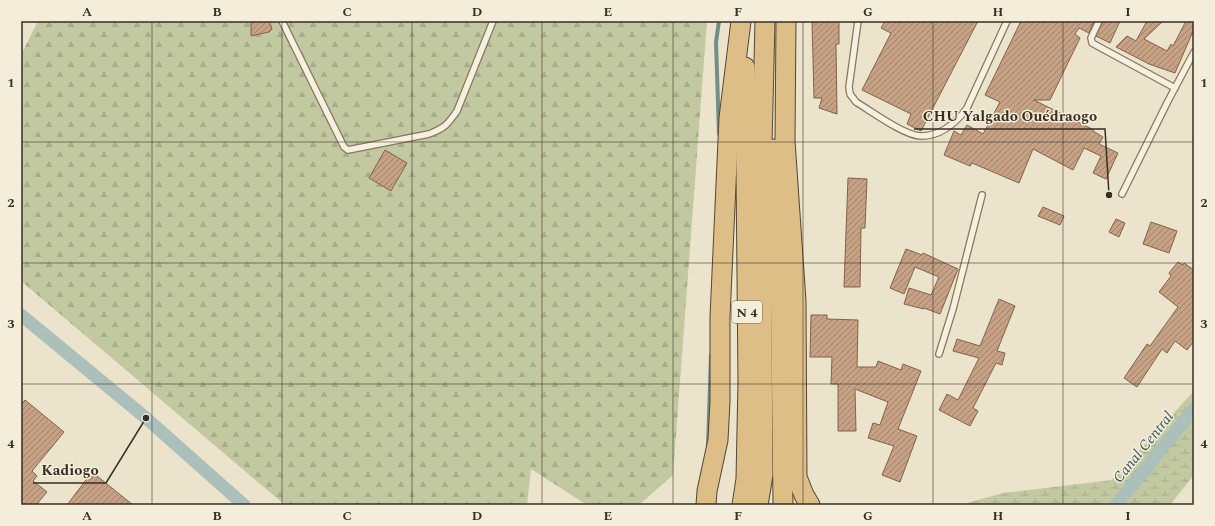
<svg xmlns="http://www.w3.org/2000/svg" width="1215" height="526" viewBox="0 0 1215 526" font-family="Spectral,serif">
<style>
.forest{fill:url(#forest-firs)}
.wetland{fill:url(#wetland-marsh)}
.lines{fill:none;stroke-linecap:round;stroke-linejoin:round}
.stream{stroke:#728e88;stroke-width:4}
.canal{stroke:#abc0bb;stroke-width:13}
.building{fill:url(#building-hatch);stroke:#836249}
.service-casing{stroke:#877661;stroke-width:8}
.trunk-casing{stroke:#554534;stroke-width:21}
.service{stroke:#f6f0de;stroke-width:5.5}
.trunk{stroke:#ddbe87;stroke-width:19}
.grid{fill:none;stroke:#392e23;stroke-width:1;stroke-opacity:0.55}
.labels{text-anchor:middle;stroke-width:3;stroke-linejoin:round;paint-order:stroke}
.shield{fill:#f3edda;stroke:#71675a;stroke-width:1}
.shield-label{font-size:13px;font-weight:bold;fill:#392e23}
.water-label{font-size:15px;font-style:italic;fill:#335756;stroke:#f3edda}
.leader{fill:none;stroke:#392e23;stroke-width:1.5}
.callout-dot{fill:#392e23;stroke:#f3edda;stroke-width:1.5}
.callout-label{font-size:15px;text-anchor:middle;font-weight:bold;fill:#392e23;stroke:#f3edda;stroke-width:3;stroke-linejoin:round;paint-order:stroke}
.neatline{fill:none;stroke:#392e23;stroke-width:1.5}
.grid-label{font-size:13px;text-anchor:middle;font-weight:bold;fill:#392e23}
</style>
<defs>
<pattern id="forest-firs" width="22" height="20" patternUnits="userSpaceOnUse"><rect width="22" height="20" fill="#c2c9a0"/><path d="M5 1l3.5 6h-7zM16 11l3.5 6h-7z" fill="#a7ad8a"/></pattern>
<pattern id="wetland-marsh" width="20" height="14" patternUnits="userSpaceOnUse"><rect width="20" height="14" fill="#c2c9a0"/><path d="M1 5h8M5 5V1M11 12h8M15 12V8" fill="none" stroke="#a7ad8a"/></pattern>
<pattern id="building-hatch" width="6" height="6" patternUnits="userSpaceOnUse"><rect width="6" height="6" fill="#c5a285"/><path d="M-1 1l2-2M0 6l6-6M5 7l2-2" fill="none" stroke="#a1846c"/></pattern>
</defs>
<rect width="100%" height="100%" fill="#ebe3cb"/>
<path class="forest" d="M38 21H707L673 475 639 505H587L531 469 527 505H285L21 281V55Z"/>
<path class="wetland" d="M1194 391V475L1170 505H960L1003 493 1112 480Z"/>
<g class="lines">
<g class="stream">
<path d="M719 21 716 42 719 134"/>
<path d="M708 446 711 355"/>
</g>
<g class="canal">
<path d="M21 315 146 418 244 505"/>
<path d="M1116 505 1194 409"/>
</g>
</g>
<g class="building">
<path d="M251 21H269L272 29 269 32 251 36Z"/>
<path d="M839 21V44H836L837 114 819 108 822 98H814L812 22Z"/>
<path d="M885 21H978L921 131 907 124 911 114 862 90 891 33 881 28Z"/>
<path d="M1021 21H1094L1089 33 1079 28 1075 34 1080 38 1050 100H1034L1094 130 1093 131 1103 137 1099 144 1118 153 1106 179 1093 173 1101 156 1084 148 1073 170 1033 149 1019 183 972 163 970 166 944 155 954 131 961 135 967 125 983 134 1000 102 985 95Z"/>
<path d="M1103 21H1120L1110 43 1096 36Z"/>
<path d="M1147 21H1163L1144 39 1167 51 1171 44 1173 46 1186 21H1194V29L1175 73 1149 64 1116 47 1127 36 1136 41Z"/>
<path d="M385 150 407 163 391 191 369 178Z"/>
<path d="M848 178 867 179 865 228H861L860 287H844Z"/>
<path d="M1043 207 1064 216 1060 225 1038 216Z"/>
<path d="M1116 219 1125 223 1119 237 1109 232Z"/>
<path d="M1151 222 1177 231 1169 253 1143 244Z"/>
<path d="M906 249 922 255 923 253 958 269 940 314 924 308V309L904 304 909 288 931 295 939 277 915 267 904 294 890 288Z"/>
<path d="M1178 262 1183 265 1184 263 1194 270V341L1187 350 1175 341 1167 353 1162 349 1137 387 1124 378 1147 344 1150 346 1178 307 1159 292 1171 276 1169 273Z"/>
<path d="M999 299 1015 306 997 351 1005 353 1002 365 996 363 973 408 978 411 970 426 939 410 947 394 958 400 979 358 953 351 957 339 980 346Z"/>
<path d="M811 315H827V319L858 320 857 367H876L878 361 901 370 903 364 921 371 898 429 917 436 900 482 882 475 894 446 868 438 873 423 880 425 888 402 855 389 856 431H838V384H831L832 357H810Z"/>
<path d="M25 400 64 432 32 471 37 476 33 481 47 492 36 505H21V405Z"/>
<path d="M92 472 133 505H67Z"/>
</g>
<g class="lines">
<g class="service-casing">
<g id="service">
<path d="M282 21 344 147 348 150 429 134C445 128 448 124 457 111L493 21"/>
<path d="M858 21 849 87 850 94 856 102C871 111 905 136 921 136 941 136 956 123 967 108L1007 21"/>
<path d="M1099 21 1091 38 1092 43 1175 88"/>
<path d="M1122 194 1168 101 1194 52"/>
<path d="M939 354 953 309 982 195"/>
</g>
</g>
<g class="trunk-casing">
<g id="trunk">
<path d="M786 21 785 141 796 301 797 477 804 495 810 505"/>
<path d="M773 149 780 259 783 505"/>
<path d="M706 505 707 491 718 440 720 401V317L729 118 741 21"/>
<path d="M742 505 746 479 748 381 745 67"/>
<path d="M758 505 763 475 761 186 765 21"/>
</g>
</g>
<use href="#service" class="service"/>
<use href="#trunk" class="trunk"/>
</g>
<path class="grid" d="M152 21V505M282 21V505M412 21V505M542 21V505M673 21V505M803 21V505M933 21V505M1063 21V505M21 142H1194M21 263H1194M21 384H1194"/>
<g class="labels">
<rect class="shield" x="732" y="301" width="30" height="22" rx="3"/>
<g class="shield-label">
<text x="747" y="317">N 4</text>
</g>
<g class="water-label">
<text transform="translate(1143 447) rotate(-51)" y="5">Canal Central</text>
</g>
</g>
<path class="leader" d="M1109 195L1105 129H914M146 418L106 483H33"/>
<g class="callout-dot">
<circle cx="1109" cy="195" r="4"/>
<circle cx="146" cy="418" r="4"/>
</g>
<g class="callout-label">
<text x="1010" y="121">CHU Yalgado Ouédraogo</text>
<text x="70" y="475">Kadiogo</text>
</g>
<rect width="1215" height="526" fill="none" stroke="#f3edda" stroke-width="44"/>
<rect x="22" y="22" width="1171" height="482" class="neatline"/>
<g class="grid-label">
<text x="87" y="16">A</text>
<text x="217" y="16">B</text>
<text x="347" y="16">C</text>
<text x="477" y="16">D</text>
<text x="608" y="16">E</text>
<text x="738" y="16">F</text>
<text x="868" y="16">G</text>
<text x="998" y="16">H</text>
<text x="1128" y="16">I</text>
<text x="11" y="87">1</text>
<text x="1204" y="87">1</text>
<text x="11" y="207">2</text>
<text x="1204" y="207">2</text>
<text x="11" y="328">3</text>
<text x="1204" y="328">3</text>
<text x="11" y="448">4</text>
<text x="1204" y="448">4</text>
<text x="87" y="520">A</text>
<text x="217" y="520">B</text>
<text x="347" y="520">C</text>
<text x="477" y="520">D</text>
<text x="608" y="520">E</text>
<text x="738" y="520">F</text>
<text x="868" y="520">G</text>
<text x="998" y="520">H</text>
<text x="1128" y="520">I</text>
</g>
</svg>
